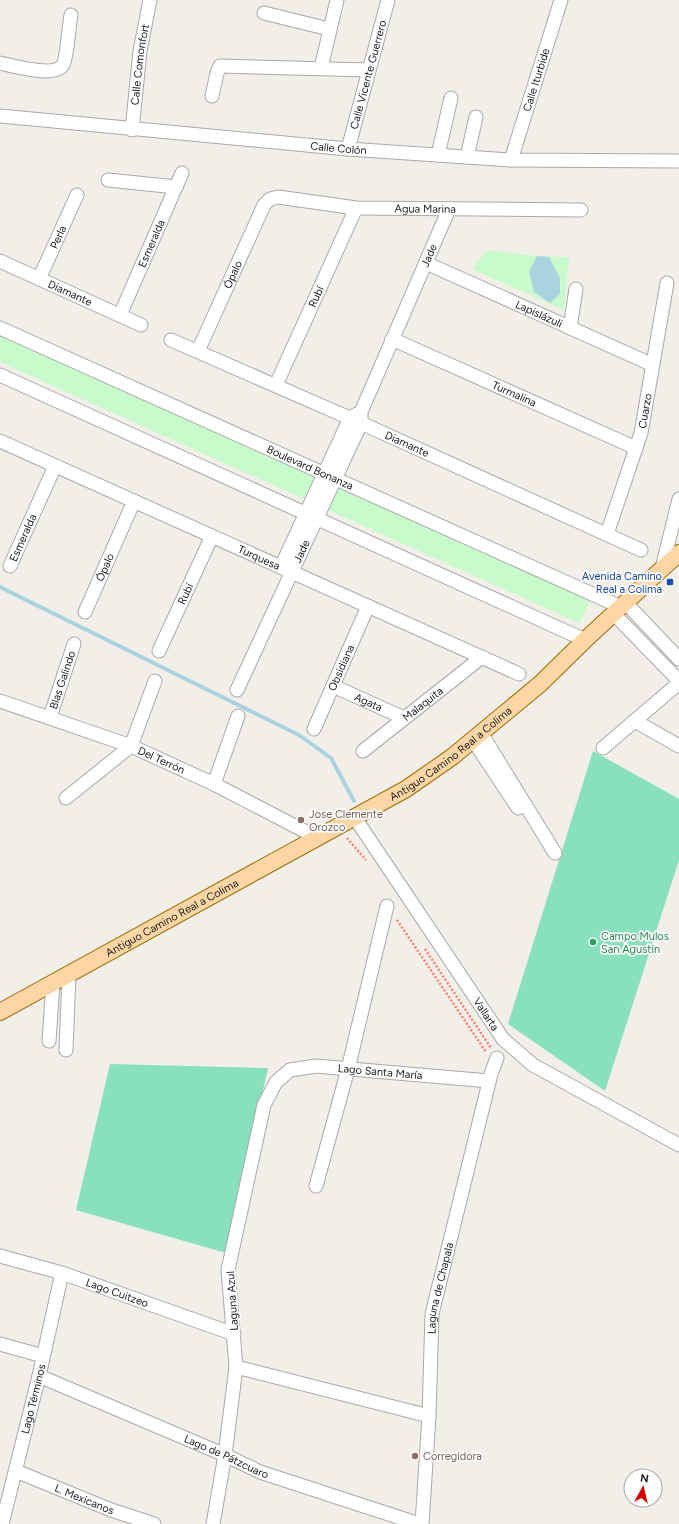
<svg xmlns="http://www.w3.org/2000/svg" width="679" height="1524" viewBox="0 0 679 1524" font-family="Figtree,sans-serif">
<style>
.park{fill:#c8facc}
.pitch{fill:#88e0be}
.water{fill:#aad3df}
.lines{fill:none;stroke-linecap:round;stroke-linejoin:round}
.stream{stroke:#aad3df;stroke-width:4}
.minor-casing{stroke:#a9a9a9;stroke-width:15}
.major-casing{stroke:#a06b00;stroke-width:18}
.path{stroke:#fa8072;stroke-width:2.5;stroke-dasharray:2 2;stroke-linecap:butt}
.minor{stroke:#fff;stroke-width:13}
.major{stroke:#fcd6a4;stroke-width:16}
.transit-dot{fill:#1a4fb4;stroke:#fff;stroke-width:1.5}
.education-dot{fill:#8d6e63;stroke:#fff;stroke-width:1.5}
.leisure-dot{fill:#2e9e5b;stroke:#fff;stroke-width:1.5}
.labels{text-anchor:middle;stroke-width:3.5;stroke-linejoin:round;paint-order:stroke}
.street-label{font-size:11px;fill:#222;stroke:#fff}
.transit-label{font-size:11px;fill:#164399;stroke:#fff;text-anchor:end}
.education-label{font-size:11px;fill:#785e54;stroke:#fff;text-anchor:start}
.leisure-label{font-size:11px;fill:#27864d;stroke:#fff;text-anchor:start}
</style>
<rect width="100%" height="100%" fill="#f2efe9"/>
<g class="park">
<path d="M487 250 537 256 569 257 564 310 472 269Z"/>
<path d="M0 331 591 599 579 623 0 362Z"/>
</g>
<g class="pitch">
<path d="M593 751 679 799V860L605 1091 508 1024Z"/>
<path d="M110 1064 268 1068 226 1253 76 1210Z"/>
</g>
<path class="water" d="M537 256 549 257 560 278V294L550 303 534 292 529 271Z"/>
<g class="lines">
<path class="stream" d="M0 587 299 735 331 758 354 801"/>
<g class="minor-casing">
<g id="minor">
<path d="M264 13 329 29"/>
<path d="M0 63C14 66 54 78 63 65 67 58 69 25 71 15"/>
<path d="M321 68 337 0"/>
<path d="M212 96 217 73 220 66 368 70"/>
<path id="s1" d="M0 116 348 149 511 160 679 161"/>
<path id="s2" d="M132 130 140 51 150 0"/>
<path id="s3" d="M348 149 388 0"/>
<path d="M438 155 451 98"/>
<path d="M467 157 476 117"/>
<path id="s4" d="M511 160 561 0"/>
<path d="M108 180 176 187"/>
<path id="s5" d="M0 261 141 325"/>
<path id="s6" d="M426 263 653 365"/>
<path id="s7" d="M39 279 77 195"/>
<path id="s8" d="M120 315 182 173"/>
<path id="s9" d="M0 328 621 607"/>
<path d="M570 328 576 289"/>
<path id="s10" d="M392 339 636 448"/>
<path id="s11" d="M171 340 361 423 641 550"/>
<path id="s12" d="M198 351 264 205 270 199 278 197 356 208 581 210"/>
<path d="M0 375 585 640"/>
<path id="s13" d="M276 385 356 208"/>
<path id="s14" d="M0 441 519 674"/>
<path id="s15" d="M607 534 641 433 667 283"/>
<path id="s16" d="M10 566 55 466"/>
<path d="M281 567 350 418 357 414"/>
<path d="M662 568 679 499"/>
<path d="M626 603 679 659"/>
<path id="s17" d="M85 612 134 501"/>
<path d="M614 614 679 681"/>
<path id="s18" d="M159 651 212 536"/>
<path id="s19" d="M333 686 404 718"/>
<path id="s20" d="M237 690 361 423V412L449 209"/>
<path id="s21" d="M0 701 131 746 214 784 316 837"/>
<path id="s22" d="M50 717 74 644"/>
<path d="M635 721 679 746"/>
<path id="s23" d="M314 729 368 606"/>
<path d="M481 733 555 853"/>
<path d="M473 740 518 808"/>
<path d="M603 748 679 683"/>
<path id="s24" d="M363 751 482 657"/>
<path d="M214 784 238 716"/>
<path d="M66 798 131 746 155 681"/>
<path id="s25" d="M355 818 503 1039 533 1065 679 1145"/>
<path d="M49 1041 53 983"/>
<path d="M66 1050 69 974"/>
<path d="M316 1186 348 1069 387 906"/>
<path id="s26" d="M0 1256 62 1273 234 1334"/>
<path d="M0 1344 43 1356"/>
<path d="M236 1367 429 1416"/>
<path id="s27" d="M39 1376 225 1455 260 1472 419 1524"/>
<path id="s28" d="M16 1471 111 1510 154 1524"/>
<path id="s29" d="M2 1524 39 1376 62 1273"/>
<path id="s30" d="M213 1524 225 1455 236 1367 228 1270 264 1105 276 1082 290 1070 316 1066 489 1081"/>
<path id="s31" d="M422 1524 429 1416 432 1314 491 1074 497 1058"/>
</g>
</g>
<g class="major-casing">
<g id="major">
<path id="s32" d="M0 1012 406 789 452 757 540 684 585 640 679 553"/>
</g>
</g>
<g class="path">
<path d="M347 838 366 860"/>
<path d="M397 920 486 1052"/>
<path d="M425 949 491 1048"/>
</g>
<use href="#minor" class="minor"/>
<use href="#major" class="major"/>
</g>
<rect class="transit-dot" x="666" y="578" width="8" height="8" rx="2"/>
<g class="education-dot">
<circle cx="301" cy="820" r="4"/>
<circle cx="415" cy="1456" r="4"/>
</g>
<circle class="leisure-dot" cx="593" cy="942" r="4"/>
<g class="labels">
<g class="street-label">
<text dy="4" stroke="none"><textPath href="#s2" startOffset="66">Calle Comonfort</textPath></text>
<text dy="4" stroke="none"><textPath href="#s3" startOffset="77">Calle Vicente Guerrero</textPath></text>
<text dy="4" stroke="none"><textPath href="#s4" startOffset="84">Calle Iturbide</textPath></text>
<text dy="4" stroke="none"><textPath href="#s1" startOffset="340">Calle Colón</textPath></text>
<text dy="4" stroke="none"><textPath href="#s12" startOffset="325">Agua Marina</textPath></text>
<text dy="4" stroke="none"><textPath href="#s7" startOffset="46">Perla</textPath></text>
<text dy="4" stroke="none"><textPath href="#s8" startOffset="78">Esmeralda</textPath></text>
<text dy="4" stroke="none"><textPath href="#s20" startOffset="476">Jade</textPath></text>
<text dy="4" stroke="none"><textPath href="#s12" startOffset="84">Ópalo</textPath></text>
<text dy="4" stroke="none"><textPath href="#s5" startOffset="77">Diamante</textPath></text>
<text dy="4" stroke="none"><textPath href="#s13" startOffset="97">Rubí</textPath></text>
<text dy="4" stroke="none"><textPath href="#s6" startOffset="124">Lapislázuli</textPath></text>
<text dy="4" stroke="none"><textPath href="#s10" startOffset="134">Turmalina</textPath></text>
<text dy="4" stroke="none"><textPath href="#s15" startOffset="129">Cuarzo</textPath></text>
<text dy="4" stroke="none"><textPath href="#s11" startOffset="258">Diamante</textPath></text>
<text dy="4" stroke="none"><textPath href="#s9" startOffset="340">Boulevard Bonanza</textPath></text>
<text dy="4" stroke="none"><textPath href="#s16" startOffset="31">Esmeralda</textPath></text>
<text dy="4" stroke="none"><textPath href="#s20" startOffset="153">Jade</textPath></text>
<text dy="4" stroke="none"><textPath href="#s14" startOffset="284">Turquesa</textPath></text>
<text dy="4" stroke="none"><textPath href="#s17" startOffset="49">Ópalo</textPath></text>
<text dy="4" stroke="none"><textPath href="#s18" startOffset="63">Rubí</textPath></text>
<text dy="4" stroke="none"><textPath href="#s23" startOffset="67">Obsidiana</textPath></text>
<text dy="4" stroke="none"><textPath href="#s22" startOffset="39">Blas Galindo</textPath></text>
<text dy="4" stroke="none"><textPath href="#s19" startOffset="39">Agata</textPath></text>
<text dy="4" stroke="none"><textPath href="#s24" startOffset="76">Malaquita</textPath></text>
<text dy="4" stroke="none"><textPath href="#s32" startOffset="520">Antiguo Camino Real a Colima</textPath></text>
<text dy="4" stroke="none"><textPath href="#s21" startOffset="172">Del Terrón</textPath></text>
<text dy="4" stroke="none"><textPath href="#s32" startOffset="196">Antiguo Camino Real a Colima</textPath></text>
<text dy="4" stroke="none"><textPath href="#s25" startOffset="236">Vallarta</textPath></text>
<text dy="4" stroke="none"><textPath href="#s30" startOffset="560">Lago Santa María</textPath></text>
<text dy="4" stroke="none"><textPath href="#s31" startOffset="237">Laguna de Chapala</textPath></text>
<text dy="4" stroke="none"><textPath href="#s26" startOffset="123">Lago Cuitzeo</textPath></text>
<text transform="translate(232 1301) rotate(-94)" y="4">Laguna Azul</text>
<text dy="4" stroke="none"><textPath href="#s29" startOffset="129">Lago Términos</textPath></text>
<text dy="4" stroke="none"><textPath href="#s27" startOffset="204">Lago de Pátzcuaro</textPath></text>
<text dy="4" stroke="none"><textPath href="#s28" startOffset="74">L. Mexicanos</textPath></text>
</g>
<g class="transit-label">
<text x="662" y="580">Avenida Camino<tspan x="662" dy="13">Real a Colima</tspan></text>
</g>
<g class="education-label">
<text x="309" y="818">Jose Clemente<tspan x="309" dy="13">Orozco</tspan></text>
<text x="423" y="1460">Corregidora</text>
</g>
<g class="leisure-label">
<text x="601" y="940">Campo Mulos<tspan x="601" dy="13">San Agustín</tspan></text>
</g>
</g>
<g transform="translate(643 1488) rotate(8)"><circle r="19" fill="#ffffff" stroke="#a7a7a7"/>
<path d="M0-3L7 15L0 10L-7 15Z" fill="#d40000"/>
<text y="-6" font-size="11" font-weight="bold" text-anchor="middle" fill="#222222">N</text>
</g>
</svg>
